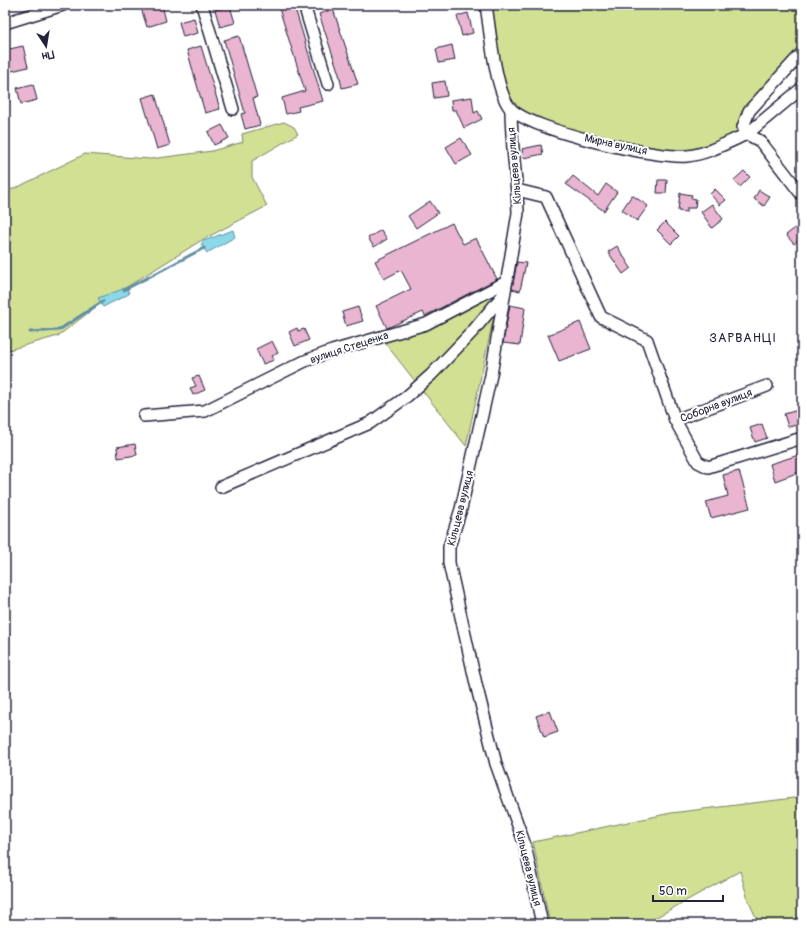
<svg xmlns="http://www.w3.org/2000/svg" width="807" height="929" viewBox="0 0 807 929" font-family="Pangolin,sans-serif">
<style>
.green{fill:#d1e093;stroke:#7a8167}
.water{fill:#8ad8e8;stroke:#608fa3}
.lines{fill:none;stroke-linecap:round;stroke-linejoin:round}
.stream{stroke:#608fa3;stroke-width:3}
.building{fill:#e9b5d0;stroke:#22223b}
.minor-casing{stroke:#22223b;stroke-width:14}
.minor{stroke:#fff;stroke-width:11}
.labels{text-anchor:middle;stroke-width:4;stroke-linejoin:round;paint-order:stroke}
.street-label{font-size:11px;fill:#22223b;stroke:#fff}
.quarter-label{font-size:13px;letter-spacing:1px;fill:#22223b;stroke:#fff}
</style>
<rect width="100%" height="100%" fill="#fff"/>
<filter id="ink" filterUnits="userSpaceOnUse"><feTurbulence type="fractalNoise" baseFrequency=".025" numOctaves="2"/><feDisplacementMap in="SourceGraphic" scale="8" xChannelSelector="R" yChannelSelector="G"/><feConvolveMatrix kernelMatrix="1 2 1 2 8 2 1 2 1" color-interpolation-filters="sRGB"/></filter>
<g filter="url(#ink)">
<g class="green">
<path d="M490 5H802V63L735 135 709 147 686 151 665 150 552 125 521 111 509 98 504 90Z"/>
<path d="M284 122 294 127 298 134 252 161V177L267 206 202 240 101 303 58 336 5 351V192L20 186 85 154 150 159 212 151 243 142 242 134Z"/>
<path d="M501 283 466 446 378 334 425 321Z"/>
<path d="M802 797V924H759L748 900 740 871 644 924H550L533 842 671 813Z"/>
</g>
<g class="water">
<path d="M233 230 235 237 207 253 201 245 203 241Z"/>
<path d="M127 287 129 294 103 307 98 298C108 294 117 292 127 287Z"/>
</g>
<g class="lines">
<g class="stream">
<path d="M124 290 204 248"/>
<path d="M30 332 59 330 103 301"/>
</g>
</g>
<g class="building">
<path d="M140 5H162L166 21 147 27Z"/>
<path d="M278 5H294L323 101 298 107 299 111 286 114 282 98 305 91Z"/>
<path d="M230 6 235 23 220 27 215 10Z"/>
<path d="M333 9 358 84 342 88 339 74 319 14Z"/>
<path d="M468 13 473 33 462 36 457 16Z"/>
<path d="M194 18 198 33 183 37 179 22Z"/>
<path d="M239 36 257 97 253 98 260 125 245 129 241 114 245 113 224 40Z"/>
<path d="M452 45 455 60 439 63 436 49Z"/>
<path d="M23 46 28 67 8 72 5 50Z"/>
<path d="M201 46 220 109 205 113 187 50Z"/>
<path d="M445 81 447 96 434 98 432 83Z"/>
<path d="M33 84 37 100 21 104 17 88Z"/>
<path d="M155 94 170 145 157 149 142 98Z"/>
<path d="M472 97 474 113 478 111 482 119 464 128 456 110H452L451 100Z"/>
<path d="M222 125 229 138 214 145 208 132Z"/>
<path d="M461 138 472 155 456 164 446 147Z"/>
<path d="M541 145 543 154 524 158 522 149Z"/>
<path d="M744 171 750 177 740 187 734 180Z"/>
<path d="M573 176 598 196 606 184 617 192 604 211 566 184Z"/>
<path d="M658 180H667L666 193H657Z"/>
<path d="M715 189 726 200 720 205 710 194Z"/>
<path d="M759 190 770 197 764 206 754 199Z"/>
<path d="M680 193 692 195 691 198 696 199 695 208H687V212L678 211Z"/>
<path d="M632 195 648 206 637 221 622 210Z"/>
<path d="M430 201 438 213 416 228 408 216Z"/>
<path d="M712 204 723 219 712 228 701 212Z"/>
<path d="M665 222 679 236 671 244 657 230Z"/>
<path d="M452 223 463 244 476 238 497 279 425 316 423 312 387 328 376 306 411 289 401 270 384 279 375 261Z"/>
<path d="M799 225 802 229V237L794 244 786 235Z"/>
<path d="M381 230 387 239 374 247 368 238Z"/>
<path d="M617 246 631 268 623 274 608 252Z"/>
<path d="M517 262 526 263 520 291 512 289Z"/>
<path d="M510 305 525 308 520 345 503 343Z"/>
<path d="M358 307 363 321 346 326 342 312Z"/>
<path d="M580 322 591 349 559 361 548 335Z"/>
<path d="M297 328 298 331 304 329 309 340 295 346 289 332Z"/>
<path d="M272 341 278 353 272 356 274 360 263 364 256 349Z"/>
<path d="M199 376 205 390 193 395 190 388 196 386 192 378Z"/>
<path d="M802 409V424L788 427 784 414Z"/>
<path d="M762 424 767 438 755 442 750 428Z"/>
<path d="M135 444 137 455 118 458 117 447Z"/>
<path d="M802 454V471L775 481 770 464Z"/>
<path d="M739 471 750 508 711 518 706 502 728 496 723 475Z"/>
<path d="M550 711 558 732 544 737 536 716Z"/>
</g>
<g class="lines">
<g class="minor-casing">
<g id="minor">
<path d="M202 5 233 109"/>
<path d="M304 5 328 84"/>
<path d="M486 5C490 30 495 90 510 108 529 130 657 159 687 156 708 154 728 142 747 134L760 141 802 195"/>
<path d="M5 23 63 5"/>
<path d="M802 53 749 111 743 127 747 134 802 88"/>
<path d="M511 109C511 144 517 178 518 213L491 375 461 509 449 547V563L476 684 496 764 525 845 542 924"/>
<path d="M517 190 546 197 601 317 647 340 675 420"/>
<path d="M767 386 675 420 698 462 708 467 802 438"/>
<path d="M144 416 205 411 305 361 332 351 426 324 506 282"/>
<path d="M221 487 370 423 405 398 431 375 473 331 503 295"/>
</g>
</g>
<use href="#minor" class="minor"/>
</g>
</g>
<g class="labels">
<g class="street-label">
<text transform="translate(616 144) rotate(12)" y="4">Мирна вулиця</text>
<text transform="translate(514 166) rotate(-95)" y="4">Кільцева вулиця</text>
<text transform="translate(349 347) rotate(-18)" y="4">вулиця Стеценка</text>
<text transform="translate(716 405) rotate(-21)" y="4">Соборна вулиця</text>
<text transform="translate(460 508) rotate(-76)" y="4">Кільцева вулиця</text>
<text transform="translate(529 868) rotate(76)" y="4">Кільцева вулиця</text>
</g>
<g class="quarter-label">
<text x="743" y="342">ЗАРВАНЦІ</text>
</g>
</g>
<rect width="807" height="929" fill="none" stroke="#fff" stroke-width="20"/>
<rect x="10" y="10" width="787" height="909" fill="none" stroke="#22223b" stroke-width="1.5" filter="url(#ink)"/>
<g transform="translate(46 46) rotate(168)" stroke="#ffffff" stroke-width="3" paint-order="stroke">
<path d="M0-3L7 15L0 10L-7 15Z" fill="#22223b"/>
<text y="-6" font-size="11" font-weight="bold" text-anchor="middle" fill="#22223b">Пн</text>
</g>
<path d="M653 895v6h70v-6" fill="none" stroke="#22223b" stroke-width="2"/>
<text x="659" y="895" font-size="12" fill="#22223b" stroke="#ffffff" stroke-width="3" paint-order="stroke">50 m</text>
</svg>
